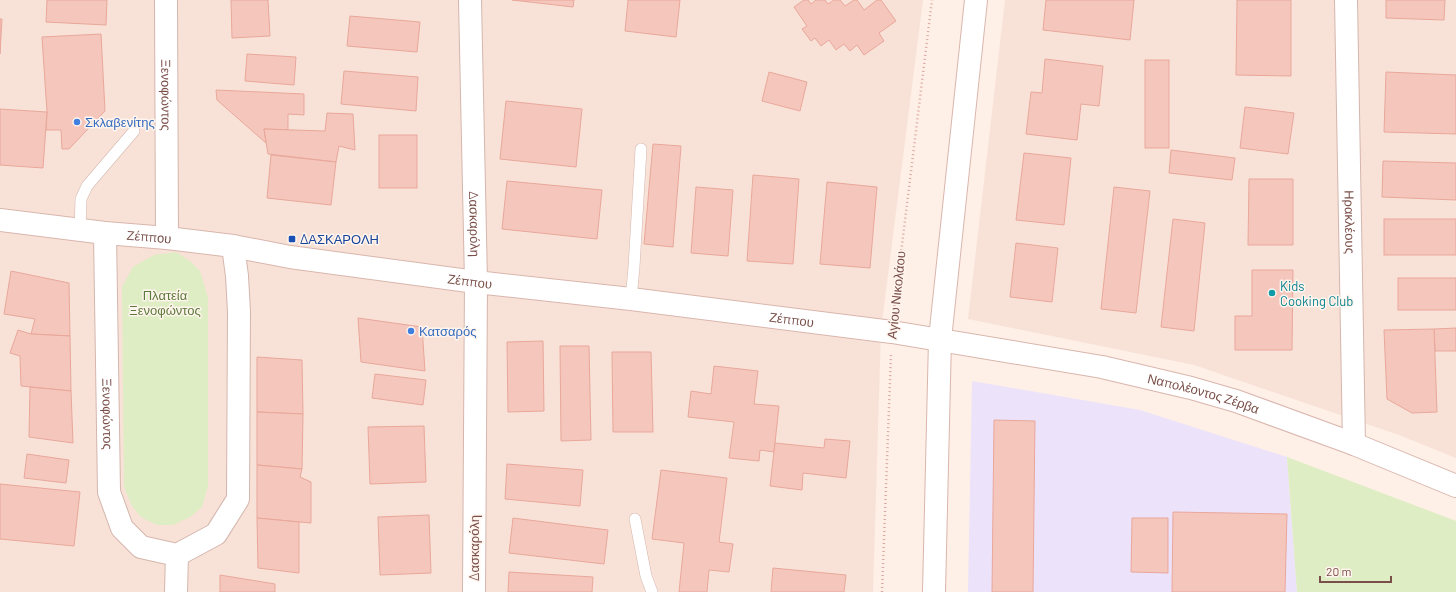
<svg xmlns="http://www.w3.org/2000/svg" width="1456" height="592" viewBox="0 0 1456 592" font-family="Barlow,sans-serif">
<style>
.residential{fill:#f8e2d7}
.education{fill:#ece3fa}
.green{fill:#deedc3}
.building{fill:#f5c6bc;stroke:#e9a79b}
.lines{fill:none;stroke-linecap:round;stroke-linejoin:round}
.lane-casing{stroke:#d4b6ae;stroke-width:12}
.street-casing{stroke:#d4b6ae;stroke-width:24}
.secondary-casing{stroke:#d9b6ad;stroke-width:24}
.path{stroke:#dba89e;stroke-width:2.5;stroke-dasharray:1 3;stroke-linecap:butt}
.lane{stroke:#fff;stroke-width:11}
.street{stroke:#fff;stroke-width:22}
.secondary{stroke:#fff;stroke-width:22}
.shop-dot{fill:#3f7fe0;stroke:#fff5ee;stroke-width:1.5}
.transit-dot{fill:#1a4fb4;stroke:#fff5ee;stroke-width:1.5}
.culture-dot{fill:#0f9aa8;stroke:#fff5ee;stroke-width:1.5}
.labels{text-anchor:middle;stroke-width:3;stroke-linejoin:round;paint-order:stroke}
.street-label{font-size:13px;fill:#7a4f49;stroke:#fff5ee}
.shop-label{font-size:13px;fill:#366cbe;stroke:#fff5ee;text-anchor:start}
.transit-label{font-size:13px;fill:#164399;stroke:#fff5ee;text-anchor:start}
.culture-label{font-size:13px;fill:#0d838f;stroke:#fff5ee;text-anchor:start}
.park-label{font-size:13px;fill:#5d7a3c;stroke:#fff5ee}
</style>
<rect width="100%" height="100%" fill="#feefe7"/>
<g class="residential">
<path d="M0 0H923L881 330 873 592H0Z"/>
<path d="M1005 0H1456V458L1399 435 1194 365 968 319Z"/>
</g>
<path class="education" d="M972 381 1140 410 1287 457 1297 592H968Z"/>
<g class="green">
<path d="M176 252 190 261 200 271 208 298V486L202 507 190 517 173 525H157L141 517 132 506 124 487 122 287 133 267 154 255Z"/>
<path d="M1287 457 1456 521V592H1297Z"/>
</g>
<g class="building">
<path d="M47 0H107L106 25 46 22Z"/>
<path d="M231 0H268L270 36 232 38Z"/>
<path d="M512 0H574L573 7Z"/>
<path d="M628 0H680L676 37 625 31Z"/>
<path d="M804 0H808L811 4 816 0H825L828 4 834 0H840L845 6 854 0H857L864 10 877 0H881L896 21 879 33 884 41 864 55 857 45 850 51 844 44 836 50 829 40 821 46 815 38 811 41 802 29 807 26 794 7Z"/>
<path d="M1046 0H1134L1130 40 1043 30Z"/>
<path d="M1237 0H1291V76L1236 75Z"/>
<path d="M1386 0H1445L1444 20 1386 18Z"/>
<path d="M350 16 420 22 417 52 347 46Z"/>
<path d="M0 19H2L0 54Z"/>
<path d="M101 34 105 111 69 149H62L61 130H46L47 112 42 37Z"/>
<path d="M247 54 296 57 294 85 245 81Z"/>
<path d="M1045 59 1103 66 1099 106 1081 104 1077 140 1026 134 1031 92 1042 93Z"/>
<rect x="1145" y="60" width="24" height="88"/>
<path d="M344 71 418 77 416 111 341 104Z"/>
<path d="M769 72 807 82 800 111 762 101Z"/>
<path d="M1386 72 1456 75V134L1384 132Z"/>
<path d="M216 90 304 94V115L288 114V130L264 129 266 143 217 100Z"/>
<path d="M506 101 582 109 576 167 500 159Z"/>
<path d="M1245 107 1294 113 1288 154 1240 148Z"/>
<path d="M0 109 47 112 43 168 0 165Z"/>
<path d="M327 113 353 114 355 150 339 146 336 162 268 154 264 129 325 131Z"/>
<rect x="379" y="135" width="38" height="53"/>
<path d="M653 144 681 146 673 247 644 244Z"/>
<path d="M1171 150 1235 158 1232 180 1169 173Z"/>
<path d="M1024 153 1071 158 1064 225 1016 220Z"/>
<path d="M271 155 336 162 331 205 267 198Z"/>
<path d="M1383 161 1456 163V200L1382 197Z"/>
<path d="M753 175 799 179 793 264 747 261Z"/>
<path d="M1249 179H1293V245H1248Z"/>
<path d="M507 181 602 190 597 239 502 229Z"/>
<path d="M827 182 877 187 870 268 820 264Z"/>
<path d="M696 187 733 190 728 256 691 253Z"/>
<path d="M1114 187 1150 191 1136 313 1101 309Z"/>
<path d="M1173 219 1205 223 1194 331 1161 327Z"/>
<rect x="1384" y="219" width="72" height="36"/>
<path d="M1016 243 1058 248 1052 302 1010 297Z"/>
<path d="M1252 270H1293L1292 350H1235V316H1252Z"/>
<path d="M11 271 69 283 70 336 31 334 35 319 4 314Z"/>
<rect x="1398" y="278" width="58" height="32"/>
<path d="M358 318 422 327 425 371 361 362Z"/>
<path d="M1456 328V351H1435L1434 329Z"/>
<path d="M1434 329 1437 412 1412 413 1387 399 1384 330Z"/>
<path d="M18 330 31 334 70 336 71 391 21 386 20 356 10 353Z"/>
<path d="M543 341 544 411 508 412 507 342Z"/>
<path d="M560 346H589L591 440 561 441Z"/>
<path d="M612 352H651L653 432H613Z"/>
<path d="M257 357 302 360 303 414 257 412Z"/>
<path d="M714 366 758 371 754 404 779 406 774 452 760 450 759 461 729 458 734 422 688 417 691 391 711 394Z"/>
<path d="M375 374 426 380 423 405 372 398Z"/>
<path d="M30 387 71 391 73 443 29 437Z"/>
<path d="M257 412 303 414 302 469 257 465Z"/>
<path d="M994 420 1035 421 1033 592H992Z"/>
<path d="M424 426 426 482 370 484 368 427Z"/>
<path d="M825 439 850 441 846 478 803 473 802 490 770 486 775 443 824 448Z"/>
<path d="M27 454 69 460 66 483 24 478Z"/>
<path d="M507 464 583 470 580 506 505 499Z"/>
<path d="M257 465 302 469 300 477 311 482V523L257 518Z"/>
<path d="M661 470 727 478 719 542 733 544 729 572 709 570 707 592H679L684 543 652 539Z"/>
<path d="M0 484 80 492 74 546 0 539Z"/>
<path d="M1173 512 1287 514 1285 592H1172Z"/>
<path d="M429 515 431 573 380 575 378 517Z"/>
<path d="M257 518 299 522V573L258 568Z"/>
<path d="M513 518 608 530 604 564 509 553Z"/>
<path d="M1132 518H1168V573L1131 572Z"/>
<path d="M773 568 846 575 844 592H771Z"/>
<path d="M509 572 593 577 592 592H508Z"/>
<path d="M220 575 275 584V592H220Z"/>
</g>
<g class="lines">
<g class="lane-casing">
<g id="lane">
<path d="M80 230 81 199 87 186 134 131"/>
<path d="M631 299 634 267 641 149"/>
<path d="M635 519 646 576 652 592"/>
</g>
</g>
<g class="street-casing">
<g id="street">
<path id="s1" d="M166 0 167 238"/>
<path id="s2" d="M470 0 476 282 474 592"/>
<path id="s3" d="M1346 0 1354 444"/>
<path id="s4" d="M105 233 109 492 122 528 141 547 177 555 216 534 238 499 239 312 237 276 233 246"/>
<path d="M176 592 177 555"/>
</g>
</g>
<g class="secondary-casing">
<g id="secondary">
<path id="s5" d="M0 220 105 233 167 238 233 246 290 257 476 282 631 299 892 332 1102 367 1191 388 1236 401 1354 444 1456 486"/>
<path d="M934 592 940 339 976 0"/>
</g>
</g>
<g class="path">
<path d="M894 310 932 0"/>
<path d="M882 592 891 355"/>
</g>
<use href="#lane" class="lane"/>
<use href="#street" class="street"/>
<use href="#secondary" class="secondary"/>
</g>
<g class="shop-dot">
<circle cx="77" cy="122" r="4"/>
<circle cx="411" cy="331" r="4"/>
</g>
<rect class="transit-dot" x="288" y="235" width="8" height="8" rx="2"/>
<circle class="culture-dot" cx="1272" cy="293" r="4"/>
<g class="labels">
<g class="street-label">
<text dy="5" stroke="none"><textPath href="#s1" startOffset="95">Ξενοφώντος</textPath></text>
<text dy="5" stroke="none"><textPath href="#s3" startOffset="222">Ηρακλέους</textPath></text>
<text dy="5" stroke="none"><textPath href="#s2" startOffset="224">Δασκαρόλη</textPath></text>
<text dy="5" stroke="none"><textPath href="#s5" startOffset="150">Ζέππου</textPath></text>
<text dy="5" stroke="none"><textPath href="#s5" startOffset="474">Ζέππου</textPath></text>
<text transform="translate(896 295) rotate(-84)" y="5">Αγίου Νικολάου</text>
<text dy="5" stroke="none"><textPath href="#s5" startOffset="798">Ζέππου</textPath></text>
<text dy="5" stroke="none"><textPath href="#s5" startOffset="1217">Ναπολέοντος Ζέρβα</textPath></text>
<text dy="5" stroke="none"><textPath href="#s4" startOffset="181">Ξενοφώντος</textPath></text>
<text transform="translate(474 548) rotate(-90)" y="5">Δασκαρόλη</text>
</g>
<g class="shop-label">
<text x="85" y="127">Σκλαβενίτης</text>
<text x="419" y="336">Κατσαρός</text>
</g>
<g class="transit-label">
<text x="300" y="244">ΔΑΣΚΑΡΟΛΗ</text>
</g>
<g class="culture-label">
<text x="1280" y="291">Kids<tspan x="1280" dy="15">Cooking Club</tspan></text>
</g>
<g class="park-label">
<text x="165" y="300">Πλατεία<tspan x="165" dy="15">Ξενοφώντος</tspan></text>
</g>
</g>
<path d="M1320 576v6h71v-6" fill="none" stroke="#7a4f49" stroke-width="2"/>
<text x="1326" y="576" font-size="12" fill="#7a4f49" stroke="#fff5ee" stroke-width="3" paint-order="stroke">20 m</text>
</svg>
